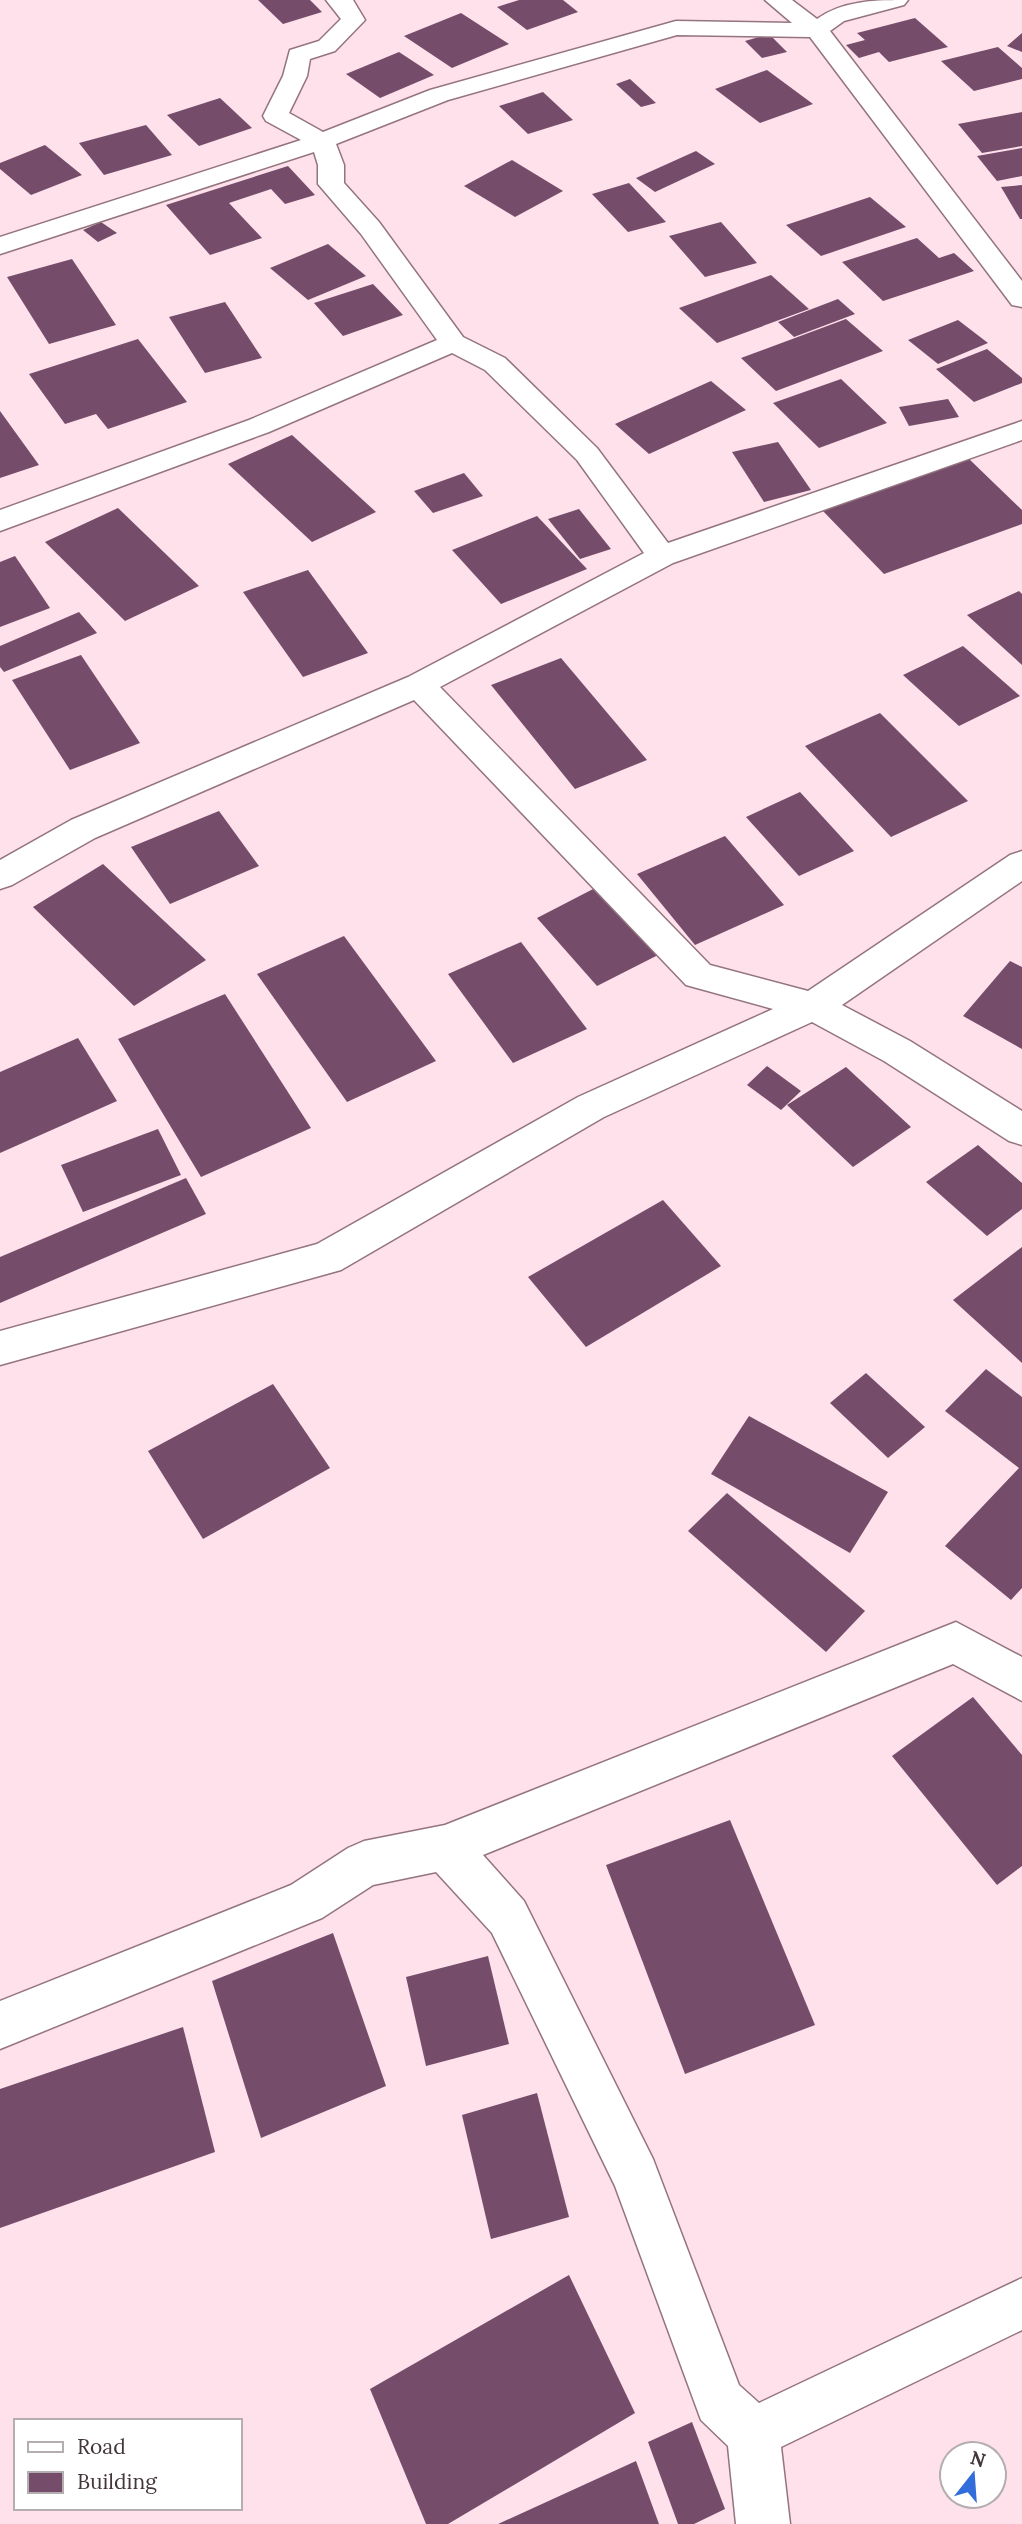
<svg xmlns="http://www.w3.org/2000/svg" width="1022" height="2524" viewBox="0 0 1022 2524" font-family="Lora,serif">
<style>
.building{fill:#764c6b}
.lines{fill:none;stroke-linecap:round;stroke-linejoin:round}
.street-casing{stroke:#94747f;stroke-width:3}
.street{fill:#fff;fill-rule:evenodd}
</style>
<rect width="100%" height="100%" fill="#fee1ea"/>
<g class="building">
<path d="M258 0H310L322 12 283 24Z"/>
<path d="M519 0H563L578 12 527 30 497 7Z"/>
<path d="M461 13 509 44 452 68 404 36Z"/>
<path d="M915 18 948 47 889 62 879 52 859 58 846 45 865 40 857 33Z"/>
<path d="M1022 33V52L1007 46Z"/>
<path d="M769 34 787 52 762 58 745 41Z"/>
<path d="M998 47 1022 68V79L974 91 941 61Z"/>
<path d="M399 52 434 75 380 98 346 74Z"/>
<path d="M767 70 813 104 760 123 715 89Z"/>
<path d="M630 79 656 103 641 107 616 84Z"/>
<path d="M543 92 573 120 528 134 499 106Z"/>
<path d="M220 98 252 128 199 146 167 115Z"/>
<path d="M1022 112V146L982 153 958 124Z"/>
<path d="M146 125 172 155 104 175 79 143Z"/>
<path d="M45 145 82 175 31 195 0 169V163Z"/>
<path d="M1022 148V176L997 181 977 156Z"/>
<path d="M696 151 715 164 655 192 636 178Z"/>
<path d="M512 160 563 191 515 217 464 186Z"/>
<path d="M288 166 315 195 285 204 271 189 229 203 262 238 210 255 166 205Z"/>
<path d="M629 183 666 222 628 232 592 194Z"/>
<path d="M1022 185V219H1020L1001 187Z"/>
<path d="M870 197 906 227 821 256 786 225Z"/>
<path d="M101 222 117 233 98 242 83 230Z"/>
<path d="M721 222 757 263 705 277 669 236Z"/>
<path d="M917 238 939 258 954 253 974 271 883 301 842 262Z"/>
<path d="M328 244 366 276 308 300 270 268Z"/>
<path d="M72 259 116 325 49 344 7 277Z"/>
<path d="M771 275 809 309 717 343 679 308Z"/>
<path d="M373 284 403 315 343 336 314 303Z"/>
<path d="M838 299 855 314 794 337 778 322Z"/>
<path d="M225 302 262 358 205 373 169 317Z"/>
<path d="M846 319 883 351 776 391 741 358Z"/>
<path d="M958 320 988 343 938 364 908 340Z"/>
<path d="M138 339 187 402 108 429 96 414 65 424 29 374Z"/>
<path d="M987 349 1022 378V383L974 402 936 369Z"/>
<path d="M841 379 887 423 819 448 773 403Z"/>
<path d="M711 381 746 410 649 454 615 424Z"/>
<path d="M948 399 959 417 909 426 899 407Z"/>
<path d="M0 411 39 465 0 478Z"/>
<path d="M292 435 376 512 312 542 228 464Z"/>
<path d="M778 442 811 490 764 502 732 452Z"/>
<path d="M967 457 1022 510V524L884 574 821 509Z"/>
<path d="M464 473 483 496 433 513 414 491Z"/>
<path d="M118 508 199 586 125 621 45 542Z"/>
<path d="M579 509 611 549 580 559 548 519Z"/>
<path d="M537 516 587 569 501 604 452 550Z"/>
<path d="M15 556 50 608 0 627V562Z"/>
<path d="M308 570 368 653 303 677 243 592Z"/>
<path d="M1019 591 1022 594V665L967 615Z"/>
<path d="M79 612 97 633 4 672 0 667V646Z"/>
<path d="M963 646 1020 696 959 726 903 675Z"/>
<path d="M81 655 140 743 70 770 12 680Z"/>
<path d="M561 658 647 760 575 789 491 685Z"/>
<path d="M880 713 968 801 891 837 805 746Z"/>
<path d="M800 792 854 851 799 876 746 817Z"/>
<path d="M219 811 259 866 170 904 131 847Z"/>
<path d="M725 836 784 905 695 945 637 874Z"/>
<path d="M103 864 206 960 134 1006 33 907Z"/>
<path d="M597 887 660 954 597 986 537 918Z"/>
<path d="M344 936 436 1061 347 1102 257 974Z"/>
<path d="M521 942 587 1029 513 1063 448 974Z"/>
<path d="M1010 961 1022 967V1049L963 1016Z"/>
<path d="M225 994 311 1128 201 1177 118 1039Z"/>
<path d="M78 1038 117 1101 0 1153V1072Z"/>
<path d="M767 1066 801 1091 781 1110 747 1085Z"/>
<path d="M846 1067 911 1127 853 1167 787 1105Z"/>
<path d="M158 1129 181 1175 83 1212 61 1165Z"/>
<path d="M978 1145 1022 1183V1209L987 1236 926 1182Z"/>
<path d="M186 1178 206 1214 0 1303V1257Z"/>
<path d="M663 1200 721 1266 586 1347 528 1277Z"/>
<path d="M1022 1247V1363L953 1300Z"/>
<path d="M986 1369 1022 1397V1588L1011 1600 945 1546 1019 1468 945 1411Z"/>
<path d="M866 1373 925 1427 888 1458 830 1403Z"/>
<path d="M273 1384 330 1468 203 1539 148 1451Z"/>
<path d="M749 1416 888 1492 850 1553 711 1474Z"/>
<path d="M727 1493 865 1611 826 1652 688 1531Z"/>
<path d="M973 1697 1022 1755V1866L997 1885 892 1756Z"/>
<path d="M730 1820 815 2025 685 2074 606 1865Z"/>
<path d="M333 1933 386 2086 261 2138 212 1981Z"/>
<path d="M488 1956 509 2044 426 2066 406 1977Z"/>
<path d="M183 2027 215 2152 0 2228V2089Z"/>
<path d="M537 2093 569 2217 491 2239 462 2115Z"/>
<path d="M569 2275 635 2413 448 2524H426L370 2389Z"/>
<path d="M692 2422 725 2509 694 2524H678L648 2442Z"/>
<path d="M636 2461 659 2524H498Z"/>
</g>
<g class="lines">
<g class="street-casing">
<g id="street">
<path d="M326 0H353L365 20 335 51 310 59 307 76 289 113 323 132 430 90 676 21 792 23 765 0H792L817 19C843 0 877 0 908 0L904 5 844 21 830 31 1022 281V307L1012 305 810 37 677 35 448 100 336 144 344 165V183L379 222 463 337 505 358 597 448 668 543 1022 421V440L673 563 440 687 710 965 808 991 1010 855 1022 851V881L842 1005 910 1041 1022 1111V1145L1009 1141 884 1061 812 1022 604 1117 341 1270 0 1365V1331L317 1244 578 1097 773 1009 686 985 414 700 95 838 12 885 0 889V860L71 820 408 677 644 553 577 460 485 370 452 353 269 432 0 531V510L249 420 437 340 361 234 318 184V165L314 152 0 254V237L301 140 266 121 263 116 283 76 290 50 319 41 341 19Z"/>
<path d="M956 1622 1022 1657V1701L953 1664 483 1855 524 1901 653 2159 739 2385 759 2403 1022 2278V2330L781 2447 790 2524H736L728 2446 701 2420 615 2186 492 1933 436 1872 373 1885 322 1918 0 2049V2001L291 1885 348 1848 364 1841 445 1825Z"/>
</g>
</g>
<use href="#street" class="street"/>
</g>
<rect x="14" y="2419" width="228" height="91" fill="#ffffff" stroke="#b4aeb0" stroke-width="2"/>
<rect x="28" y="2442" width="35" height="10" fill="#ffffff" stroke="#b4aeb0" stroke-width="2"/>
<text x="77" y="2454" font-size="21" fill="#43353a">Road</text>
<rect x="28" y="2472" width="35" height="21" fill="#764c6b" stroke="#b4aeb0" stroke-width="2"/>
<text x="77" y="2489" font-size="21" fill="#43353a">Building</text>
<g transform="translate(973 2475) rotate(17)"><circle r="33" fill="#ffffff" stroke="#b4aeb0" stroke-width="2"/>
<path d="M0-5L12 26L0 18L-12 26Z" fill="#316ddb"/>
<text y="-10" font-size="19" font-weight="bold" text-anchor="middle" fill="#43353a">N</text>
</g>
</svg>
